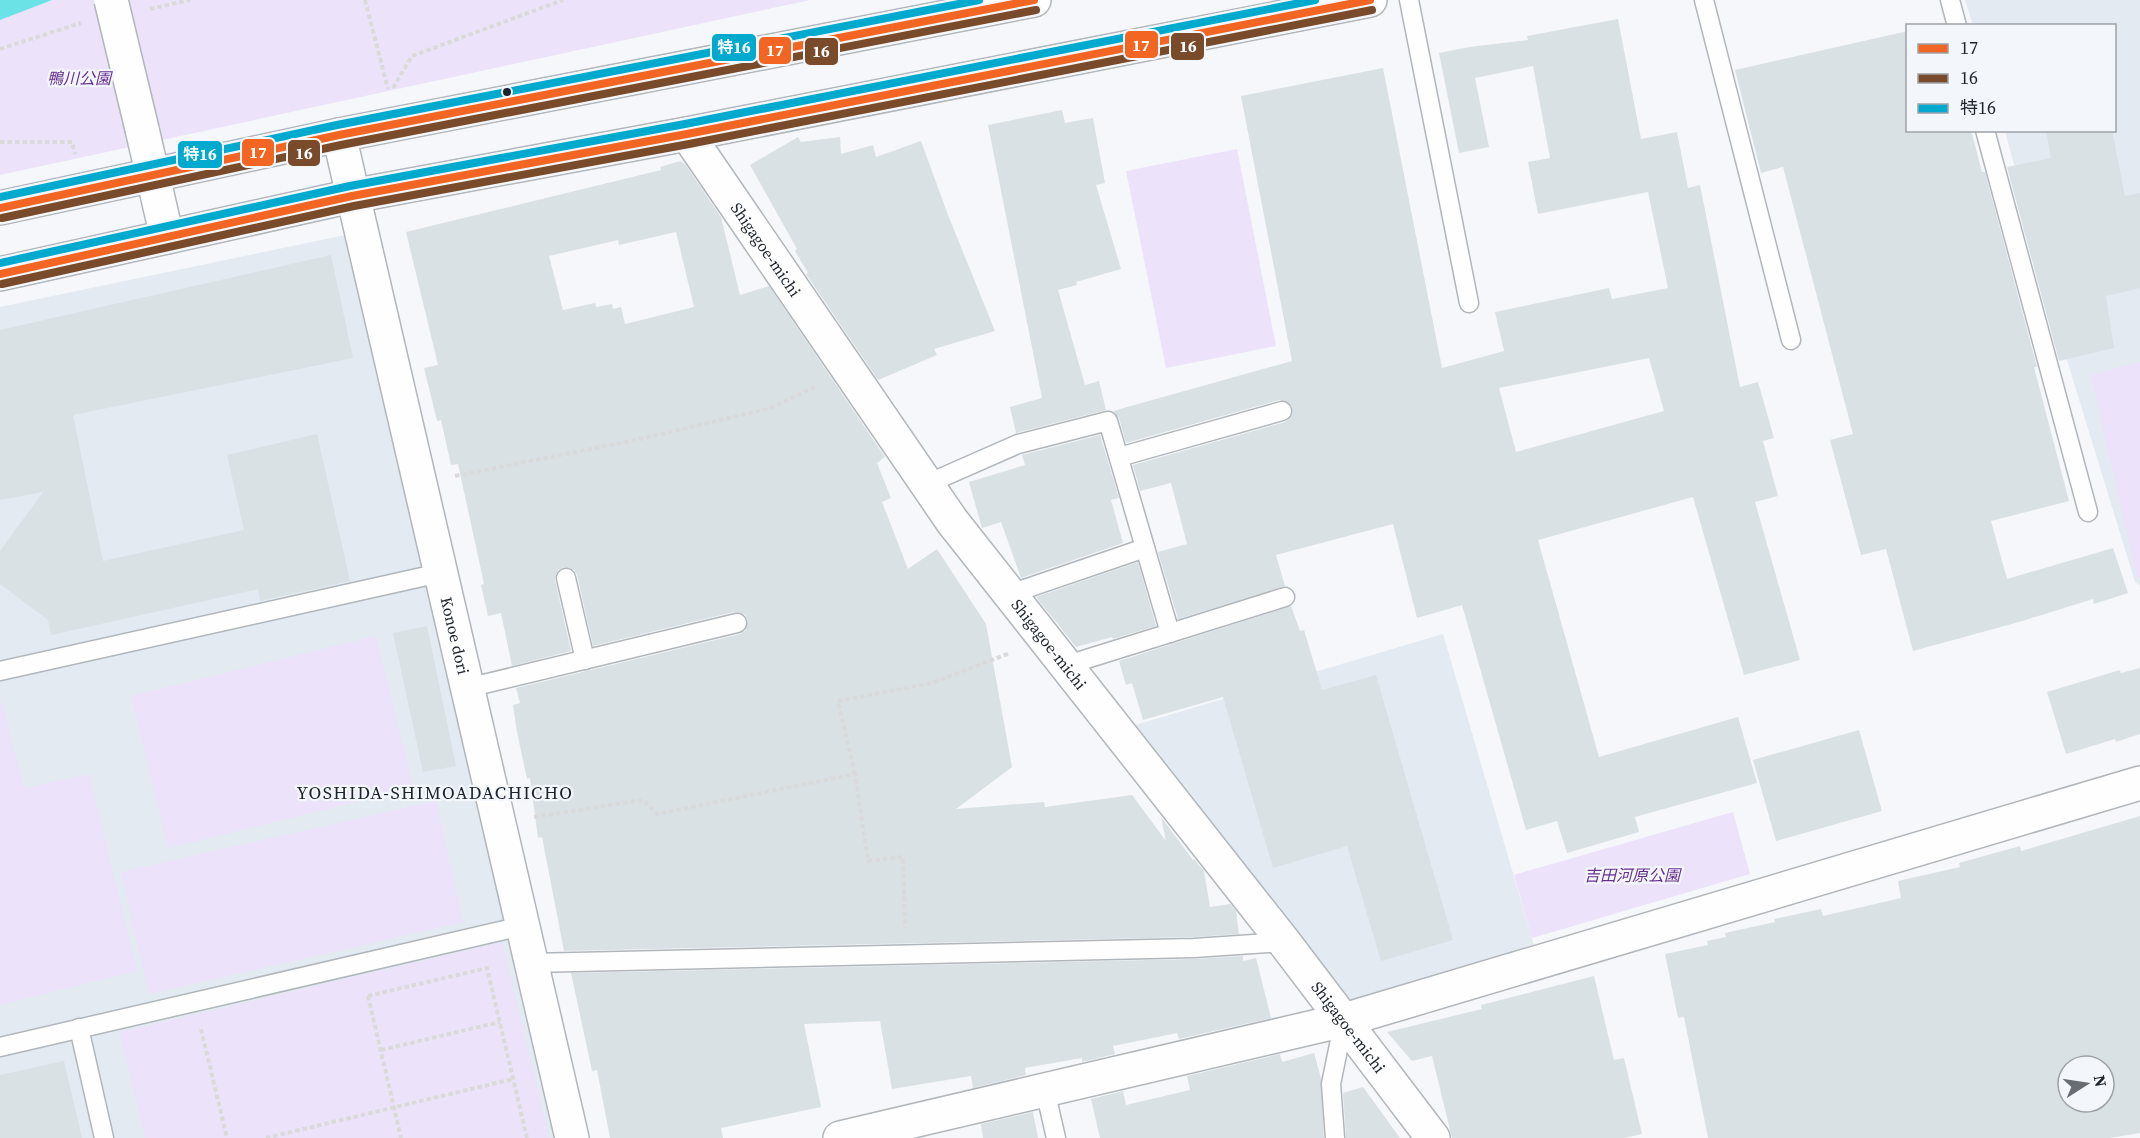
<svg xmlns="http://www.w3.org/2000/svg" width="2140" height="1138" viewBox="0 0 2140 1138" font-family="'Source Serif 4','Noto Sans JP',serif">
<style>
.built{fill:#e3eaf1}
.green{fill:#ece2fa}
.water{fill:#6be2e6}
.building{fill:#dae1e5;fill-rule:evenodd}
.lines{fill:none;stroke-linecap:round;stroke-linejoin:round}
.service-casing{stroke:#b1b6bb;stroke-width:21}
.minor-casing{stroke:#b1b6bb;stroke-width:36}
.tertiary-casing{stroke:#b1b6bb;stroke-width:36}
.path{stroke:#dadadb;stroke-width:4;stroke-dasharray:4.5 3;stroke-linecap:butt}
.service{stroke:#fefefe;stroke-width:18}
.minor{stroke:#fefefe;stroke-width:33}
.tertiary{stroke:#fefefe;stroke-width:33}
.minor-bridge-casing{stroke:#b1b6bb;stroke-width:36;stroke-linecap:butt}
.minor-bridge{stroke:#fefefe;stroke-width:33}
.bus-1-casing{stroke:#f3f7fc;stroke-width:12}
.bus-2-casing{stroke:#f3f7fc;stroke-width:12}
.bus-3-casing{stroke:#f3f7fc;stroke-width:12}
.bus-1{stroke:#f26522;stroke-width:8}
.bus-2{stroke:#7a4b2a;stroke-width:8}
.bus-3{stroke:#00a9ce;stroke-width:8}
.bus-dot{fill:#1c232b;stroke:#f3f7fc;stroke-width:2}
.labels{text-anchor:middle;stroke-width:4.5;stroke-linejoin:round;paint-order:stroke}
.park-label{font-size:16px;font-style:italic;fill:#682f92;stroke:#f3f7fc}
.street-label{font-size:16px;fill:#1c232b;stroke:#f3f7fc}
.neighbourhood-label{font-size:18px;letter-spacing:1.5px;fill:#1c232b;stroke:#f3f7fc}
.line-badge{stroke:#f3f7fc;stroke-width:2}
.badge-label{font-size:16px;text-anchor:middle;font-weight:bold;fill:#fff}
</style>
<rect width="100%" height="100%" fill="#f5f7fa"/>
<g class="built">
<path d="M1965 0H2140V585L2135 582 2067 360 2005 131 2114 130V26L1973 25Z"/>
<path d="M360 232 572 1138H0V307Z"/>
<path d="M1443 634 1536 952 1351 1007 1132 726Z"/>
</g>
<g class="green">
<path d="M0 0H810L0 175Z"/>
<path d="M1237 149 1276 346 1166 368 1126 171Z"/>
<path d="M2140 362V578L2137 576 2091 375Z"/>
<path d="M376 636 413 788 168 848 131 696Z"/>
<path d="M0 697 24 788 89 774 137 971 0 1005Z"/>
<path d="M436 801 463 922 149 994 121 872Z"/>
<path d="M1733 812 1750 874 1532 938 1514 875Z"/>
<path d="M502 942 549 1138H145L120 1032Z"/>
</g>
<path class="water" d="M0 0H52L0 20Z"/>
<g class="building">
<path d="M1618 19 1641 139 1677 132 1688 188 1700 185 1740 387 1758 382 1774 438 1763 441 1778 496 1755 502 1800 660 1744 675 1693 497 1538 540 1599 757 1738 717 1757 783 1635 817 1639 832 1567 853 1557 821 1526 830 1462 605 1417 618 1393 524 1276 555 1285 586 1178 619 1158 552 1187 544 1171 483 1140 491 1133 465 1285 422 1290 418 1293 413 1289 403 1279 400 1126 443 1119 418 1113 411 1292 361 1241 96 1383 68 1442 368 1504 351 1495 312 1609 288 1612 299 1668 288 1648 192 1538 214 1528 162 1550 158 1533 66 1475 78 1489 147 1459 153 1439 53 1469 47 1528 40 1527 36ZM1649 358 1664 411 1516 452 1499 388Z"/>
<path d="M1908 31V130H1971L1982 172H1985L2037 367H2034L2069 501 1991 521 2007 579 2113 548 2128 593 2094 604 2093 599 2019 622 1913 651 1886 549 1861 555 1830 440 1853 434 1783 167 1761 173 1735 70Z"/>
<path d="M1062 110 1065 123 1093 118 1105 183 1096 185 1121 269 1076 282 1077 285 1058 290 1085 385 1099 381 1106 410 1016 433 1010 407 1042 398 988 125Z"/>
<path d="M2046 130H2112L2125 196 2140 193V288L2106 296 2114 348 2059 361 2007 167 2051 158Z"/>
<path d="M798 137 801 142 840 137 841 154 873 145 876 157 921 141 948 215 995 331 934 349 937 355 878 380 806 274 808 273 795 251 797 249 750 165Z"/>
<path d="M680 161 685 164 721 217 740 295 769 286 885 457 877 463 891 498 882 502 908 569 937 549 986 624 1012 767 956 809 1044 802 1045 807 1132 795 1166 841 1161 817 1193 860 1194 859 1204 871 1210 907 1230 904 1236 911 1239 934 1194 937 564 951 542 837 538 838 530 778 527 779 517 732 513 705 520 703 516 688 740 634 745 631 748 621 745 615 734 612 593 646 577 575 574 570 564 567 558 570 555 580 571 651 512 666 501 613 488 616 481 585 484 584 458 464 451 465 441 420 437 421 424 368 438 365 406 232 661 170 660 167ZM676 232 694 307 625 324 621 307 613 309 612 304 596 307 595 303 563 310 549 256 618 240 619 245Z"/>
<path d="M331 255 353 358 73 415 103 561 244 530 227 455 317 434 350 581 260 601 258 589 51 635 48 620 0 584V551L43 492 0 500V330Z"/>
<path d="M1100 435 1119 498 1111 500 1123 543 1021 578 1001 522 982 528 969 482 1025 465 1022 455Z"/>
<path d="M1138 562 1156 626 1113 639 1112 637 1076 647 1036 597Z"/>
<path d="M1291 606 1300 631 1304 630 1322 690 1376 675 1453 940 1381 961 1347 846 1273 868 1223 697 1143 720 1132 683 1126 685 1119 661Z"/>
<path d="M427 626 456 766 423 772 393 633Z"/>
<path d="M2140 668V734L2116 742 2115 739 2066 754 2047 692 2120 670 2121 673Z"/>
<path d="M1859 730 1882 811 1776 841 1753 760Z"/>
<path d="M2140 816V1133L2110 1138H1708L1684 1017 1678 1018 1665 954 1708 945 1707 941 1726 937 1725 933 1775 922 1774 919 1821 909 1823 916 1901 898 1898 881 1960 867 1959 863 2020 846 2021 851ZM2068 1066H2104V1102H2068Z"/>
<path d="M1243 956V961L1256 958 1271 1018 1179 1039 1177 1033 1113 1046 1115 1054 1082 1062V1058L1025 1068 1026 1075 973 1088 971 1076 892 1089 880 1021 804 1024 821 1107 721 1128 723 1138H610L597 1070 592 1071 571 973 1194 959Z"/>
<path d="M1594 976 1614 1060 1624 1058 1642 1134 1624 1138H1452L1432 1056 1412 1061 1387 1032 1482 1009 1481 1005Z"/>
<path d="M1314 1053 1321 1078 1324 1138H1100L1091 1099 1123 1091 1126 1105 1190 1090 1187 1076 1280 1054 1282 1062Z"/>
<path d="M64 1061 82 1138H0V1075Z"/>
<path d="M1363 1087 1400 1138H1346L1343 1093Z"/>
<path d="M1033 1112 1038 1138H983L981 1124Z"/>
</g>
<g class="lines">
<g class="service-casing">
<g id="service">
<path d="M1409 0 1469 303"/>
<path d="M1704 0 1791 340"/>
<path d="M1950 0 1957 26"/>
<path d="M1985 130 2088 512"/>
<path d="M1119 457 1282 411"/>
<path d="M927 484 1018 444 1108 421 1170 633 1067 665"/>
<path d="M566 578 585 660"/>
<path d="M1010 594 1145 548"/>
<path d="M1170 633 1285 597"/>
<path d="M0 671 440 573"/>
<path d="M467 688 737 623"/>
<path d="M531 963 1194 948 1284 942"/>
<path d="M79 1028 104 1138"/>
<path d="M0 1047 522 926"/>
<path d="M1045 1090 1056 1138"/>
<path d="M1335 1138 1331 1084 1344 1020"/>
</g>
</g>
<g class="minor-casing">
<g id="minor">
<path d="M142 129 167 237"/>
<path id="s1" d="M687 134 952 521 1284 942 1433 1138"/>
<path d="M840 1138 1344 1020 2140 783"/>
</g>
</g>
<g class="tertiary-casing">
<g id="tertiary">
<path id="s2" d="M339 135 572 1138"/>
<path d="M0 208 339 135 1034 0"/>
<path d="M0 274 352 196 687 134 1370 0"/>
</g>
</g>
<g class="path">
<path d="M365 0 388 89"/>
<path d="M150 9 190 0"/>
<path d="M0 49 81 23"/>
<path d="M393 88 412 56 563 0"/>
<path d="M0 142H72L75 154"/>
<path d="M455 476 636 440 771 408 816 386"/>
<path d="M855 774 838 701 932 683 1010 653"/>
<path d="M534 817 643 800 657 814 855 774 868 861 903 857 905 928"/>
<path d="M368 996 487 968 527 1138"/>
<path d="M368 996 401 1138"/>
<path d="M201 1029 227 1138"/>
<path d="M381 1050 500 1022"/>
<path d="M266 1138 513 1079"/>
</g>
<use href="#service" class="service"/>
<use href="#minor" class="minor"/>
<use href="#tertiary" class="tertiary"/>
<g class="minor-bridge-casing">
<path id="minor-bridge" d="M111 0 142 129"/>
</g>
<use href="#minor-bridge" class="minor-bridge"/>
<g class="bus-1-casing">
<g id="bus-1">
<path d="M0 208 339 135 1034 0"/>
<path d="M0 274 352 196 687 134 1370 0"/>
</g>
</g>
<g class="bus-2-casing">
<g id="bus-2">
<path d="M2 218 341 145 1036 10"/>
<path d="M2 284 354 206 689 144 1372 10"/>
</g>
</g>
<g class="bus-3-casing">
<g id="bus-3">
<path d="M0 197 337 125 979 0"/>
<path d="M0 263 350 186 685 124 1315 0"/>
</g>
</g>
<use href="#bus-1" class="bus-1"/>
<use href="#bus-2" class="bus-2"/>
<use href="#bus-3" class="bus-3"/>
</g>
<circle class="bus-dot" cx="507" cy="92" r="5"/>
<g class="labels">
<g class="park-label">
<text x="79" y="84">鴨川公園</text>
<text x="1632" y="881">吉田河原公園</text>
</g>
<g class="street-label">
<text dy="6" stroke="none"><textPath href="#s1" startOffset="140">Shigagoe-michi</textPath></text>
<text dy="6" stroke="none"><textPath href="#s2" startOffset="514">Konoe dori</textPath></text>
<text dy="6" stroke="none"><textPath href="#s1" startOffset="626">Shigagoe-michi</textPath></text>
<text dy="6" stroke="none"><textPath href="#s1" startOffset="1112">Shigagoe-michi</textPath></text>
</g>
<g class="neighbourhood-label">
<text x="435" y="799">YOSHIDA-SHIMOADACHICHO</text>
</g>
</g>
<g class="line-badge">
<rect x="1124" y="30" width="35" height="29" rx="6" fill="#f26522"/>
<rect x="1170" y="32" width="35" height="29" rx="6" fill="#7a4b2a"/>
<rect x="711" y="33" width="46" height="29" rx="6" fill="#00a9ce"/>
<rect x="758" y="36" width="34" height="29" rx="6" fill="#f26522"/>
<rect x="804" y="37" width="35" height="29" rx="6" fill="#7a4b2a"/>
<rect x="241" y="138" width="34" height="29" rx="6" fill="#f26522"/>
<rect x="287" y="139" width="34" height="28" rx="6" fill="#7a4b2a"/>
<rect x="177" y="140" width="46" height="29" rx="6" fill="#00a9ce"/>
</g>
<g class="badge-label">
<text x="1141" y="51">17</text>
<text x="1188" y="52">16</text>
<text x="734" y="53">特16</text>
<text x="775" y="56">17</text>
<text x="821" y="57">16</text>
<text x="258" y="158">17</text>
<text x="304" y="159">16</text>
<text x="200" y="160">特16</text>
</g>
<rect x="1906" y="24" width="210" height="108" fill="#f3f7fc" stroke="#9da2a8" stroke-width="1.5"/>
<rect x="1918" y="44" width="30" height="9" fill="#f26522" stroke="#9da2a8" stroke-width="1.5"/>
<text x="1960" y="54" font-size="18" fill="#1c232b">17</text>
<rect x="1918" y="74" width="30" height="9" fill="#7a4b2a" stroke="#9da2a8" stroke-width="1.5"/>
<text x="1960" y="84" font-size="18" fill="#1c232b">16</text>
<rect x="1918" y="104" width="30" height="9" fill="#00a9ce" stroke="#9da2a8" stroke-width="1.5"/>
<text x="1960" y="114" font-size="18" fill="#1c232b">特16</text>
<g transform="translate(2086 1084) rotate(78)"><circle r="28" fill="#f3f7fc" stroke="#9da2a8" stroke-width="1.5"/>
<path d="M0-4.5L10 22L0 15L-10 22Z" fill="#686d73"/>
<text y="-9" font-size="16" font-weight="bold" text-anchor="middle" fill="#1c232b">N</text>
</g>
</svg>
